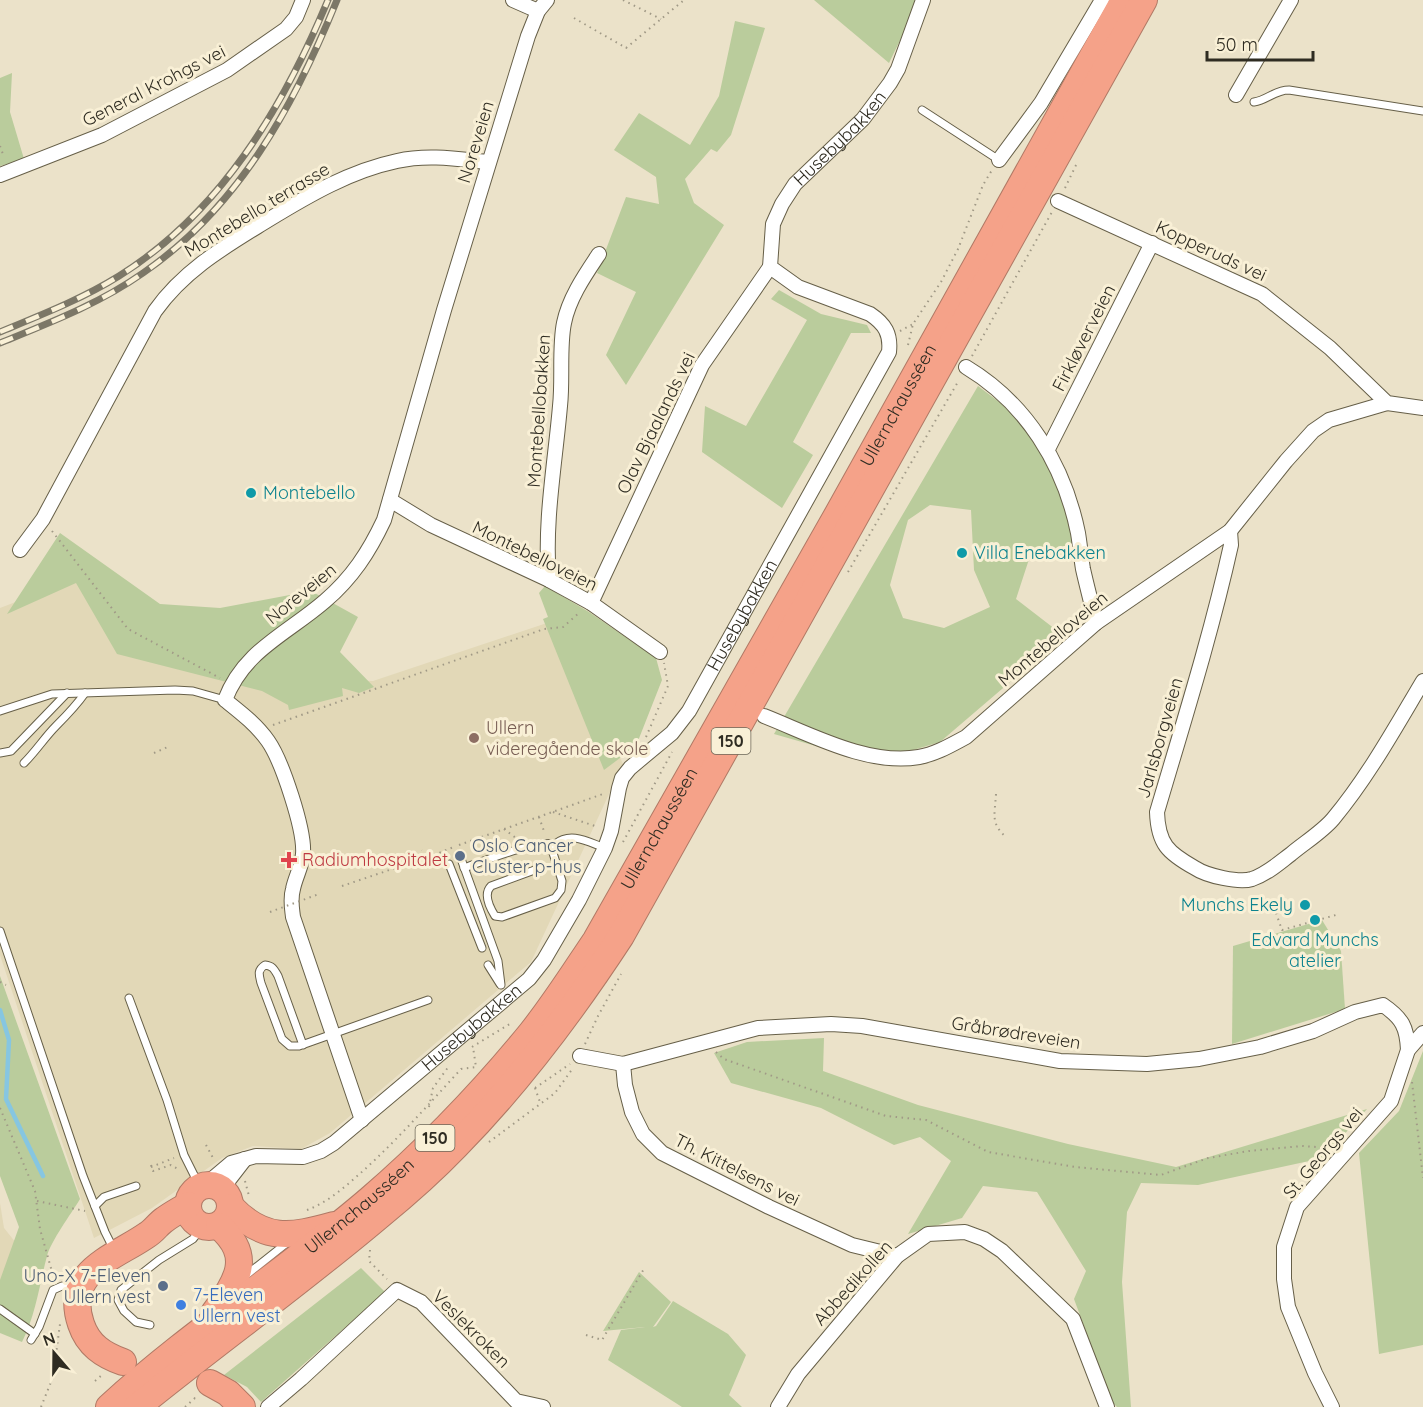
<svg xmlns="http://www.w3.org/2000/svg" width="1423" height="1407" viewBox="0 0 1423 1407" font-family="Quicksand,sans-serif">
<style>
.built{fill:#e2d8b7}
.green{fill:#bacc9c;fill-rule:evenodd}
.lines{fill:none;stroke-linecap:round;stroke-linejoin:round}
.stream{stroke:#86c6e1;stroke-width:4.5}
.lane-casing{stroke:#665f48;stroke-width:9}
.street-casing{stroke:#665f48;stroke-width:16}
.highway-casing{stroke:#b07965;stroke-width:28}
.path{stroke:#a09986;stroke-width:2;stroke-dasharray:1.5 4.5;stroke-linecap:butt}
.lane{stroke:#fff;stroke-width:7}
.street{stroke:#fff;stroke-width:14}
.highway{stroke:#f5a289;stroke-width:26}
.rail-casing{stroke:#7c7767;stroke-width:7}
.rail{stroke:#f9f0d6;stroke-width:4.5;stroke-dasharray:14;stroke-linecap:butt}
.path-bridge{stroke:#a09986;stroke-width:2;stroke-dasharray:1.5 4.5;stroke-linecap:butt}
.culture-dot{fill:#0f9aa8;stroke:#f9f0d6;stroke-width:2}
.education-dot{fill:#8d6e63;stroke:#f9f0d6;stroke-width:2}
.service-dot{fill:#5c6f8a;stroke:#f9f0d6;stroke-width:2}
.health-dot{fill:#e0444e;stroke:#f9f0d6;stroke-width:2}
.shop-dot{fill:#3f7fe0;stroke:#f9f0d6;stroke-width:2}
.labels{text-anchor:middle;stroke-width:6;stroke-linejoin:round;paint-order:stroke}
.shield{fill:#f9f0d6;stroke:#6c6758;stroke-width:1.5}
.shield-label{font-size:16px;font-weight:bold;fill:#2f2c22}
.street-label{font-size:18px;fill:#2f2c22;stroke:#f9f0d6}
.culture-label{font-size:18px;fill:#0d838f;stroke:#f9f0d6;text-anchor:start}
.education-label{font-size:18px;fill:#785e54;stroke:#f9f0d6;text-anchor:start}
.service-label{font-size:18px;fill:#4e5e75;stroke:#f9f0d6;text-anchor:start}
.health-label{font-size:18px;fill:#be3a42;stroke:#f9f0d6;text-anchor:start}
.shop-label{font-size:18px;fill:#366cbe;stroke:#f9f0d6;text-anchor:start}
</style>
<rect width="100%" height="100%" fill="#ebe2c9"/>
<g class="built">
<path d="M78 578 233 675 373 681 556 620 623 764 531 962 330 1133 301 1149 253 1146 222 1158 152 1208 94 1238 0 955V608Z"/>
<path d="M0 1203 4 1228 20 1248 0 1315Z"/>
</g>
<g class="green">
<path d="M814 0H915L909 22 889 63Z"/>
<path d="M735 21 765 28 731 135 717 152 711 149 685 179 694 203 724 225 626 385 606 355 636 292 597 273 626 197 659 204 656 177 614 150 639 113 690 145 719 96Z"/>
<path d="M12 73 10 112 24 159 0 166V78Z"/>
<path d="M779 290 821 314 867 325 871 333H851L793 442 813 455 782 508 702 452 705 406 746 426 807 320 771 299Z"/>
<path d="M978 386 1015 414 1053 470 1072 522 1076 561 1033 547 1016 599 1064 636 940 742 893 756H851L774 734ZM930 505 971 510 974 570 990 607 944 628 903 618 890 585 908 520Z"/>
<path d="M60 533 160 604 220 608 311 591 358 617 340 652 374 687 359 693 342 688 343 696 289 710 288 705 262 691 117 654 76 583 7 614Z"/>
<path d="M545 586 589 612 656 658 662 680 636 746 604 770 543 619 548 617 539 593Z"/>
<path d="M1322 920 1341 951 1345 1009 1232 1044 1233 946Z"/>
<path d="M0 976 80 1199C71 1214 51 1241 47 1256 39 1286 36 1314 22 1342L0 1333V1280L19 1227 0 1176Z"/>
<path d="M824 1038 823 1071 918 1105 1068 1144 1176 1167 1367 1109 1323 1158 1198 1185 1141 1183 1127 1212 1122 1282 1131 1407H1117L1112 1402 1074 1299 1086 1271 1037 1192 983 1186 962 1218 908 1234 951 1161 920 1137 894 1145 821 1108 731 1083 714 1053 747 1042Z"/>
<path d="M1423 1051V1345L1379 1354 1359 1153 1399 1111Z"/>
<path d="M361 1268 385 1292 261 1402 247 1387 224 1375Z"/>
<path d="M639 1272 671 1302 653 1327 656 1326 673 1301 728 1334 746 1355 729 1395 742 1407H682L608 1360 621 1330 645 1327 603 1331Z"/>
</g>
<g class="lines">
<path class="stream" d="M0 1010 9 1040 6 1099 43 1176"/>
<g class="lane-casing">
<g id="lane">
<path d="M1254 102C1267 100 1275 90 1289 90L1423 111"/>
<path d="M922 110 999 160"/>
<path d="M0 711 52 694 175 690 193 691 225 700"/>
<path d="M0 753 11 751 67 693"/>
<path d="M24 763C36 751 45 737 56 726 67 715 76 706 85 693"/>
<path d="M460 856 498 961 501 985"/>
<path d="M449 864 482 948"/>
<path d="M464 868C484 861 536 840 555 844 571 831 588 842 605 848"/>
<path d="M540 868 491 886C483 894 490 908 495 916L502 917 555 898 561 890 562 881 553 853 555 844"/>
<path d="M0 931 83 1176 105 1232 113 1248"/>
<path d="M488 965 500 984"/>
<path d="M129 998 167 1100 184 1155 200 1187"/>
<path d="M303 1045 278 976C274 969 273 966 265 965 257 970 259 975 261 983L282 1039 290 1046H299L428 1000"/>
<path d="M95 1206 104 1197 136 1186"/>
<path d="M245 1276 288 1242"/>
<path d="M0 1309 35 1334"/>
<path d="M150 1325 136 1322 124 1311 118 1300 121 1290 159 1260 193 1239 202 1227"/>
<path d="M31 1340 39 1327 53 1290 62 1286 74 1288"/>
</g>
</g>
<g class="street-casing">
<g id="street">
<path d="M513 0 538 11"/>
<path d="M1236 95 1291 0"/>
<path d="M999 160 1041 103 1102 0"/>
<path d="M0 175 102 135 227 70 286 29 296 17 303 0"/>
<path d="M1058 201 1262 294 1330 348 1387 403 1423 408"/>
<path d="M966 367C1026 403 1064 464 1078 533 1080 545 1081 557 1083 569 1087 587 1092 605 1096 623"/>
<path d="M1048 449 1152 243"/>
<path d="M390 500 431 525 549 580 591 603 660 652"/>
<path d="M1230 531 1231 545C1211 635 1183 724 1157 812 1158 844 1168 853 1195 868 1207 876 1239 883 1252 879 1267 874 1279 863 1291 854 1304 843 1322 832 1333 819 1368 777 1395 728 1423 681"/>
<path d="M20 550 43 519 155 311C185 269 226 246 268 220 309 195 350 171 397 161 427 154 458 159 488 162"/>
<path d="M549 580C544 522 555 464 560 406 563 380 559 347 564 323 569 298 585 275 599 254"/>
<path d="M591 603 702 365 770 267"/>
<path d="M764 716C810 734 868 766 919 757 936 754 951 745 966 737L1096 623 1230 531 1286 461 1313 431 1329 420 1387 403"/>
<path d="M580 1056 623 1064 758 1028 831 1024 862 1026 1060 1061 1147 1064 1199 1059 1260 1047 1313 1031 1355 1012 1383 1005C1402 1018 1407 1027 1408 1050"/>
<path d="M623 1064 625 1085 632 1112 643 1134 662 1153 769 1207 852 1245 897 1256"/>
<path d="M362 1120 293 917C292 908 290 899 293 889 295 878 302 866 303 854 305 830 282 761 268 741 256 724 240 712 225 700 244 650 287 634 325 601 352 578 369 552 384 520L444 310 528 36 538 11 547 0"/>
<path id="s1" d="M205 1185 231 1163 256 1156 303 1157 321 1151 334 1143 529 979 544 960 579 900 605 848 611 831 619 788 622 778 630 768 672 733 689 711 889 352C891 334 885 324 870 314L798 287 770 267 773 224 782 204 795 184 863 119 890 83 898 69 923 0"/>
<path d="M225 1192 228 1181 245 1159"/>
<path d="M268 1407 301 1379 397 1290 421 1302 516 1401 543 1407"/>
<path d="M778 1407 798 1374 897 1256 928 1234 965 1232 984 1239 1002 1251 1073 1319 1107 1407"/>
<path d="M1332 1407 1315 1373 1288 1307 1284 1279V1247L1297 1207 1391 1101 1408 1050 1423 1033"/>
</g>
</g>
<g class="highway-casing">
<g id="highway">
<circle cx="209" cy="1206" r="21"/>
<path d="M231 1207C264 1242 291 1237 334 1225"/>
<path d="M214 1313C237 1281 254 1257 219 1226"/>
<path d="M123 1362C103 1355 88 1345 81 1324 63 1271 114 1258 147 1235 154 1231 158 1224 164 1220 172 1214 180 1210 188 1205"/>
<path d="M210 1383 228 1393 242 1407"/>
<path id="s2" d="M109 1407C191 1332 285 1272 369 1200 428 1149 482 1093 531 1033 555 1003 575 971 596 940L840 510 1124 0"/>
<path d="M137 1407C217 1342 301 1282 379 1216 406 1194 432 1171 456 1146 519 1082 572 1011 621 936L1144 0"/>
</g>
</g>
<g class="path">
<path d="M623 0 661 19"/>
<path d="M574 18 626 48 684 0"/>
<path d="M0 146 4 157"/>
<path d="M1065 188 1078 161"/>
<path d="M900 331 913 324"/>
<path d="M908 345 913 324 941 282 958 249 983 185 992 170"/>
<path d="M972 356 1052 212"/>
<path d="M52 531 128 629 220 678"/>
<path d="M848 572 959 380"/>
<path d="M273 725 544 629 563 627 579 613"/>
<path d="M646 737 668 686 664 663"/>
<path d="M154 753 170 746"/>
<path d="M996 794C995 814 990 823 1006 837"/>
<path d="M553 812 598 827"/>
<path d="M539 817 545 834"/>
<path d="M504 829 516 838"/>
<path d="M623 842 672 752"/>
<path d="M459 845 603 794"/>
<path d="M315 859C348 866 394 866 427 857 436 855 445 850 454 847"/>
<path d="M1276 913 1282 930 1336 915"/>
<path d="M0 982 6 985"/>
<path d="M585 1044 598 1016 621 974"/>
<path d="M472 1047 513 1022"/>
<path d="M716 1052 724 1059 886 1116 926 1120 988 1152 1075 1167 1161 1175 1208 1158 1249 1151 1302 1146 1332 1148"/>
<path d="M1412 1082 1423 1178"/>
<path d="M535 1088 570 1064"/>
<path d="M535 1088 541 1105"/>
<path d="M429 1107 433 1088 449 1066"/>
<path d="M0 1108 35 1191 40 1229 54 1279"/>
<path d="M489 1142 555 1093 573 1068"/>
<path d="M206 1145 213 1158"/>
<path d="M151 1165 153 1171 171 1165 178 1169"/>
<path d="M151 1167 174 1158"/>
<path d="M245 1181 249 1196"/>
<path d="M37 1201 85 1211"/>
<path d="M307 1210C329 1202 347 1185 364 1170 399 1138 429 1104 461 1069L476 1067 473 1047"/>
<path d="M370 1250 369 1261 387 1279"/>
<path d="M586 1335 602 1340 645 1267"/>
<path d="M95 1381 102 1375"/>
<path d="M41 1407 53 1377 60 1324"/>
<path d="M185 1407 195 1398 198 1399"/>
</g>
<use href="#lane" class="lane"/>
<use href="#street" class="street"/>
<use href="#highway" class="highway"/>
<g class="rail-casing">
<g id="rail">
<path d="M0 332C41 315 82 299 119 276 220 213 283 108 328 0"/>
<path d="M0 343C49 323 99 304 143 273 239 207 294 106 337 0"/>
</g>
</g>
<use href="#rail" class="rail"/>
<g class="path-bridge">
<path d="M342 886 425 858 422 850"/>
<path d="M270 912 319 894"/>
</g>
</g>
<g class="culture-dot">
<circle cx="251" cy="493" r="6"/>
<circle cx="962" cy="553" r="6"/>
<circle cx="1305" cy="905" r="6"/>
<circle cx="1315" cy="920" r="6"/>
</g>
<circle class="education-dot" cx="474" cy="738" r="6"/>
<g class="service-dot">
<circle cx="460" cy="856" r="6"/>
<circle cx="163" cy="1286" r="6"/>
</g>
<path class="health-dot" d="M286 851h6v6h6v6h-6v6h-6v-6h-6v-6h6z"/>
<circle class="shop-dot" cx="181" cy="1305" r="6"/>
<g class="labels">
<g class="shield">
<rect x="711.5" y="728" width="39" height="26" rx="4.5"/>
<rect x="415.5" y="1125" width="39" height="26" rx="4.5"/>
</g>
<g class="shield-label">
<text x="731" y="747">150</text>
<text x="435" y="1144">150</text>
</g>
<g class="street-label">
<text transform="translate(154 86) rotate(-27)" y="6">General Krohgs vei</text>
<text dy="6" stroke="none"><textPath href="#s1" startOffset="1436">Husebybakken</textPath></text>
<text transform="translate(476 142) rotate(-73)" y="6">Noreveien</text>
<text transform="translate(257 210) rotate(-31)" y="6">Montebello terrasse</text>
<text transform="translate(1211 251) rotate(25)" y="6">Kopperuds vei</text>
<text transform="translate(1084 338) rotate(-63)" y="6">Firkløverveien</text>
<text dy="6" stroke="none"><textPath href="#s2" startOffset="1293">Ullernchausséen</textPath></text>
<text transform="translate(539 411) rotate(-86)" y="6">Montebellobakken</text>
<text transform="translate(656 423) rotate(-64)" y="6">Olav Bjaalands vei</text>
<text transform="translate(535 556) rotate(26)" y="6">Montebelloveien</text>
<text transform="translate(301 594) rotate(-39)" y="6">Noreveien</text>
<text dy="6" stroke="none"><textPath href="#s1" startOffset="825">Husebybakken</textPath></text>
<text transform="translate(1053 639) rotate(-40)" y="6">Montebelloveien</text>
<text transform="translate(1160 738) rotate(-74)" y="6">Jarlsborgveien</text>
<text dy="6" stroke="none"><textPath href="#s2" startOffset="807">Ullernchausséen</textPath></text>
<text dy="6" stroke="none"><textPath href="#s1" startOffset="321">Husebybakken</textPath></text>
<text transform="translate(1016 1033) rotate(9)" y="6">Gråbrødreveien</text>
<text transform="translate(1323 1153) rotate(-50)" y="6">St. Georgs vei</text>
<text transform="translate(737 1170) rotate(27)" y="6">Th. Kittelsens vei</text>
<text dy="6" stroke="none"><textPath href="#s2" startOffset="321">Ullernchausséen</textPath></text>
<text transform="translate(853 1283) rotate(-48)" y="6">Abbedikollen</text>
<text transform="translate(471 1329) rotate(45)" y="6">Veslekroken</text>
</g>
<g class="culture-label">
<text x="263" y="499">Montebello</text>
<text x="974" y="559">Villa Enebakken</text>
<text x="1293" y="911" text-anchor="end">Munchs Ekely</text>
<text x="1315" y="946" text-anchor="middle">Edvard Munchs<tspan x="1315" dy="21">atelier</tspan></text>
</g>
<g class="education-label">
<text x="486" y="734">Ullern<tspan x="486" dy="21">videregående skole</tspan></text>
</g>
<g class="service-label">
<text x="472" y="852">Oslo Cancer<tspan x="472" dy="21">Cluster p-hus</tspan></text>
<text x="151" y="1282" text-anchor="end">Uno-X 7-Eleven<tspan x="151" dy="21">Ullern vest</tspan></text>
</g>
<g class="health-label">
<text x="302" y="866">Radiumhospitalet</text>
</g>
<g class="shop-label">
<text x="193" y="1301">7-Eleven<tspan x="193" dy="21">Ullern vest</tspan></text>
</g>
</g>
<g transform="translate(54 1353) rotate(340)" stroke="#f9f0d6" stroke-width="4.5" paint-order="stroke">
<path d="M0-4.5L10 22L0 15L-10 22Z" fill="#2f2c22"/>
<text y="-9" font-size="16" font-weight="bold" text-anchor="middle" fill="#2f2c22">N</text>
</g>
<path d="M1207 51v9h106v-9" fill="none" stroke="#2f2c22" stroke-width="3"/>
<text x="1216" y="51" font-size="18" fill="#2f2c22" stroke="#f9f0d6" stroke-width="4.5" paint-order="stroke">50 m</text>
</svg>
